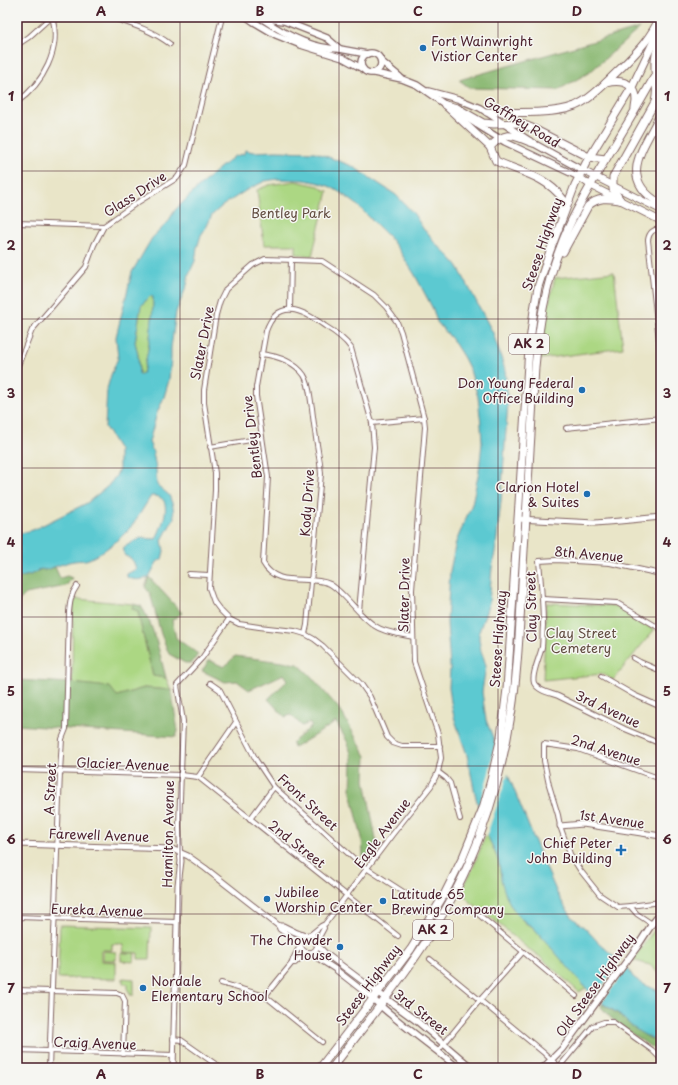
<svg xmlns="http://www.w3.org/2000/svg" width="678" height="1085" viewBox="0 0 678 1085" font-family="'Playpen Sans',sans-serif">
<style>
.green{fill:#acd783;stroke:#7b7b57}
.forest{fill:#89b871;stroke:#6a6c4e}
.water{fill:#5cc9d1;stroke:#53747e;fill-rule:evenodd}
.pier{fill:#e9e5c8}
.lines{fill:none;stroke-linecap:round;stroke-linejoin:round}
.minor-casing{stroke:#826462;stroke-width:6}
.tertiary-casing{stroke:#826462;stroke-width:7}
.secondary-casing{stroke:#826462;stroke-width:8}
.primary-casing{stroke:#826462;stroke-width:8}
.trunk-casing{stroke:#826462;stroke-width:9}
.minor{stroke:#fff;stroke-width:4}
.tertiary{stroke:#fff;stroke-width:5}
.secondary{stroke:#fff;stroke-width:5.5}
.primary{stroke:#fff;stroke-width:6}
.trunk{stroke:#fff;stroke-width:7}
.grid{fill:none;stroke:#4a1f2b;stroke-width:1;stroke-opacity:0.55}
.poi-dot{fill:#1f6fb2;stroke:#f6f6f2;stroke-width:1.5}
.labels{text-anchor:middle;stroke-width:3;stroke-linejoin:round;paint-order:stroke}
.shield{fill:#f6f6f2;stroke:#7e6067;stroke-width:1}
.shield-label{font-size:12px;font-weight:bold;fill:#4a1f2b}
.poi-label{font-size:13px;fill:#4a1f2b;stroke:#f6f6f2;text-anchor:start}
.street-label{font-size:13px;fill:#4a1f2b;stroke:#f6f6f2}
.park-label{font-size:13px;fill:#624d41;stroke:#f6f6f2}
.neatline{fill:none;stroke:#4a1f2b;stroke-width:1.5}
.grid-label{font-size:13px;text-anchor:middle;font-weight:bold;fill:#4a1f2b}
</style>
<rect width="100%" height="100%" fill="#f6f6f2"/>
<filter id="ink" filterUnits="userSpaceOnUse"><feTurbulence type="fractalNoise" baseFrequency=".025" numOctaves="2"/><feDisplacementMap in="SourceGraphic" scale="8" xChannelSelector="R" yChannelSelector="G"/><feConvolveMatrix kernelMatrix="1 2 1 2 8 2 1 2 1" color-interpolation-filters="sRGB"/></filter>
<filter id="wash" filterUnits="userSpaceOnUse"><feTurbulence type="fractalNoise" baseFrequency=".012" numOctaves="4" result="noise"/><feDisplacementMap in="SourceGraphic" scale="16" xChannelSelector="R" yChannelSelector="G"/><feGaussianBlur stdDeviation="0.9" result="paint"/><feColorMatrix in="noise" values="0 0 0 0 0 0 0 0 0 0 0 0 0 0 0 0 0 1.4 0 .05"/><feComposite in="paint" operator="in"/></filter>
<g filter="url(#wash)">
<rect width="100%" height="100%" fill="#e9e5c8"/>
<g class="green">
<path d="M295 181 319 186 324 190 328 191 312 256 296 254V245H264L257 190 269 185Z"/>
<path d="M614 272 623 348 540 359 546 314 555 278Z"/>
<path d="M150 296 153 297C153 323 149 348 143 373L139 375 138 355 135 342 141 306Z"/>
<path d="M77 599 133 604V609L138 611 140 622 153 676 166 678 171 690 144 688 117 696 86 685 72 683 73 602Z"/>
<path d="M547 603 617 606 654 630 613 680 603 674 543 680 546 605Z"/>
<path d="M486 834 488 836 498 860 502 880 511 906 525 923 533 927 569 967 586 988 579 992 539 956 526 947 480 908 471 903 461 892 473 868Z"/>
<path d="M661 921V976L650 965 632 960Z"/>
<path d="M60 925 151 928 150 959H138V953L123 952 124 944H112V950H101V961L116 962V979L58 978Z"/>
<path d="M103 951 116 952V960H103Z"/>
<path d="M121 953H135L134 962 121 961Z"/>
<path d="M123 978 134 979V995H130V992L128 991V984H123Z"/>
</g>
<g class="forest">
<path d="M640 28 590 72 558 90 470 88 459 80Z"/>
<path d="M55 567 60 578 67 576 72 578 66 586 26 594 19 601 17 651V578L30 575 41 569 45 570Z"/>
<path d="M149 577 182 613 172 620 176 638 198 654 192 663H185L169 654 161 634 150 593 145 587Z"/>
<path d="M133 604 141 606C154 625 160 655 166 678L153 676 140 622 138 611 132 609Z"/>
<path d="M235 656 298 664 310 675 341 711 366 756 365 780 377 845 366 859 363 858 362 838 351 792 352 758 348 743 336 722 294 748 292 743 312 726 309 723 302 726 291 715 285 717 268 699 288 680 284 674 249 690 237 681 225 682 202 671 209 660 224 667Z"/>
<path d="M17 680 72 683 110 687 117 696 144 688 171 690 178 731 176 737 17 725Z"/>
<path d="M602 1004 620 1015 628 1023 649 1038 661 1041V1054L625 1029 611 1018 601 1007Z"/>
</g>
<path class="water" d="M245 150 253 152 276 151 315 152 352 166 396 195 414 214 424 230 429 234 432 240 450 257 457 265 493 333 505 370 508 402 501 501 496 546 492 568 489 603 479 632V639L481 651 484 659 486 666 482 692 486 720 538 849 557 893 565 907 573 918 586 929 598 942 629 970 633 977 643 984 661 992V1041C648 1038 638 1032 628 1023 625 1020 622 1017 619 1014 610 1008 601 1003 593 996L533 927C515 918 505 898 501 879 500 872 500 866 498 860 496 852 491 844 488 837L486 834 476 798 467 755 454 717 451 702 449 687 450 668 447 622 450 571 456 542 472 504 479 471 482 443 481 425 478 397 470 370 464 358 452 339 437 322 433 309 415 275 399 250 390 238 355 203 341 193 331 187 320 183 305 180 278 179 265 181 245 191 222 206 212 215 207 226 201 235 197 248 195 261 189 274 187 285 176 312 171 348V359L169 380 164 397 157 413 149 442 153 452 156 469 157 485 169 495 173 506 174 518 162 540 164 551 162 559 157 562 149 577C141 580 135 581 127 577V574L136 569C134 561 132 558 125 556L123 551 124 547 140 538 156 539C161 528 177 494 151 496 146 504 141 512 136 520 127 534 105 552 89 559 84 561 80 560 74 561 67 562 52 568 45 570L41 569 30 575 17 578V534L33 530 87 503 108 486 116 476 119 469V450L105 427 107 389 111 375 118 358 116 337 132 272 152 238 168 222 175 210 211 175 222 166 235 156 244 154ZM150 296 153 297C153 323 149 348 143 373L139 375 138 355 135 342 141 306Z"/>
<g class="pier">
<path d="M496 742 509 771 486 837 484 834 478 811 489 773Z"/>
<path d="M620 961 628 967 600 1005 593 999Z"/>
</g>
</g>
<g filter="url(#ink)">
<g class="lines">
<g class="minor-casing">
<g id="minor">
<path d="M110 17C131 24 152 30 170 44"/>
<path d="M17 45 29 37 51 17"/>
<path d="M17 102C43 84 62 49 52 17"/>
<path d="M17 223 104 226"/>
<path d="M661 230C653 228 649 233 648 240L661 359"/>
<path d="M290 309 291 259"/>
<path d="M261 354C278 356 294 361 304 375 310 384 310 398 312 408 314 427 317 445 320 463L321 474 307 625 305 634"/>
<path d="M17 368 32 330 86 267 94 245 104 226 135 204 177 178 186 165 222 17"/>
<path d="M372 423 424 418"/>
<path d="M566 428 661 418"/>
<path d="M210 447 262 438"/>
<path d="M189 574 209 575"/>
<path d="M661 574 610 563 556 560 539 561C541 583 543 604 543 626 542 633 543 640 542 647 540 656 531 675 534 683 538 691 550 693 558 696L625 729 661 744"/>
<path d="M543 599 617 603 661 629"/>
<path d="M359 611 374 447 372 423 351 348C344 338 335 332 325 326 303 310 278 297 266 331L256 387V396L268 477 263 563C277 589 308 574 330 584 335 587 340 592 344 596 354 606 363 618 375 626 385 633 401 634 413 637"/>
<path d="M633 658 640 662 661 671"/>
<path d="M601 676 634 695 661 707"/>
<path d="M210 683 220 690 256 760 274 787 360 864 405 893"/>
<path d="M17 770 181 775 198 777 398 936"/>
<path d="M438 772 446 778 450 783 460 819"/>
<path d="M198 777 236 722"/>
<path d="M250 819 274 787"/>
<path d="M180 853 179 825 183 721 177 685 202 658 229 619"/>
<path d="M630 906 661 902"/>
<path d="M472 911 478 914 576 996"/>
<path d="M17 917 177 922"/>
<path d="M652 924 637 914 630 906 618 907 600 895 580 870 570 854 560 826 558 815 549 785 544 761V744L578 749 661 779"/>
<path d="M310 935 321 926 325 924 392 835 431 786 438 772 441 758 438 734 414 662 412 590 425 427 424 418 401 332 397 322 386 307 374 295 322 261 265 259 253 265 226 289 220 301 216 315 204 390V403L215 473V490L209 588 214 602 220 610 229 619 239 624 259 627 295 631 305 634 314 639 323 646 361 684 370 697 387 737 393 743 402 746H440"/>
<path d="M317 941 324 928 323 926"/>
<path d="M430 959 544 1053 560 1068"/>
<path d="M292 963C292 959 298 950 300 946"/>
<path d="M221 983 265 996 322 1042"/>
<path d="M17 990 117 993 122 995 125 1001 123 1054"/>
<path d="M265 996 292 963H295L307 952"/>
<path d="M173 1039 181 1040 221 1068"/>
<path d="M17 1050 173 1055"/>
<path d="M438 1051 480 1000 523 952"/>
<path d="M559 1067 593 1026 604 1022H613L652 1050 661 1059"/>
<path d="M49 1068 60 772 62 739 66 729 69 612C70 602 71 594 77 586"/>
</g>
</g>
<g class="tertiary-casing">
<g id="tertiary">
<path d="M518 519 595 523 620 521 661 517"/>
<path d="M560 826 583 824 661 836"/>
<path d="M17 844 172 849 188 856 205 868 279 926 280 929 300 943"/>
<path d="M279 926H283L295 932 305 936"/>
<circle cx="309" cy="944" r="9"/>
<path d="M317 945 325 953 377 992"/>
<path d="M310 953 335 969 372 998"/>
<path d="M173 1068 178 885 181 861 180 853"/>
</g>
</g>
<g class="secondary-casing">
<g id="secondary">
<path d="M247 17 254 22 276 35 301 45 343 58 363 69"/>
<path d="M253 17 284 21 327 38 340 49 367 54"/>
<path d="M261 18C284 34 312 49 340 49"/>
<circle cx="371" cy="63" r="10"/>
<path d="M381 61 400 77"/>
<path d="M374 73 402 79 417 85 447 106"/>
<path d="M428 91 458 99 480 108 533 143 582 170"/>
<path d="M455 111 505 142 579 177"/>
<path d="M377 992 418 1022 472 1068"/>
<path d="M372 998C399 1024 430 1044 458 1068"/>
<path d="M543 1068 562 1049 637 947 652 924 661 913"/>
</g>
</g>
<g class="primary-casing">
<g id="primary">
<path d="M582 170 661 210"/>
<path d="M579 177 590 185 661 221"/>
</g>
</g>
<g class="trunk-casing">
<g id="trunk">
<path d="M606 83C626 78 640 87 635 108"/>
<path d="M445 105 490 147 496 161C521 173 545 175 563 199L560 214"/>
<path d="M445 105 457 108 483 123 494 124 519 123 532 128 589 157 606 159"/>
<path d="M487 112C511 112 553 115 575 106 593 98 607 81 622 67 638 51 651 38 660 17"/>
<path d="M661 113C645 147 615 178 661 204"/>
<path d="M490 147C507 129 513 136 533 143"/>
<path d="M620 200 613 189V177L655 102C658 91 656 81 655 70 654 58 657 49 661 38"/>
<path d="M563 252 588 206C598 197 607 198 620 200"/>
<path d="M320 1068 411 949 444 895 463 857 483 808 491 780 501 737 507 689 529 348 534 310 538 287 550 251 575 185 586 163 632 87 661 26"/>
<path d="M332 1068C381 1004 435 940 468 865 490 816 504 762 512 709 519 663 520 614 523 567 527 500 531 434 535 367 539 326 545 287 560 248 570 220 585 195 600 169 619 138 638 106 656 74L661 63"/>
</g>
</g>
<use href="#minor" class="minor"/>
<use href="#tertiary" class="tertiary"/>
<use href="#secondary" class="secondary"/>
<use href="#primary" class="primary"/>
<use href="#trunk" class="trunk"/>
</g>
</g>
<path class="grid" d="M180 17V1068M339 17V1068M498 17V1068M17 171H661M17 319H661M17 468H661M17 617H661M17 766H661M17 914H661"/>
<g class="poi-dot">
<circle cx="423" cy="48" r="4"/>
<circle cx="582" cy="390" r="4"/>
<circle cx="587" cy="494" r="4"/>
<path d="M619 844h4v4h4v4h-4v4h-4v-4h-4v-4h4z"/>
<circle cx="267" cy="899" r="4"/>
<circle cx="383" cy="901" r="4"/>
<circle cx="340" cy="947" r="4"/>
<circle cx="143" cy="988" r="4"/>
</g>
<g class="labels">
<g class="shield">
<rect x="509" y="334" width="40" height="20" rx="3"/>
<rect x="413" y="920" width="40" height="20" rx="3"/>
</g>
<g class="shield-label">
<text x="529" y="348">AK 2</text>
<text x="433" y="934">AK 2</text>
</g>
<g class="poi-label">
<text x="431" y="46">Fort Wainwright<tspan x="431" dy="15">Vistior Center</tspan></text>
<text x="574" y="388" text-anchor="end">Don Young Federal<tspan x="574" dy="15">Office Building</tspan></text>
<text x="579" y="492" text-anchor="end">Clarion Hotel<tspan x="579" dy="15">&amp; Suites</tspan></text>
<text x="612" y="848" text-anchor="end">Chief Peter<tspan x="612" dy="15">John Building</tspan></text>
<text x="275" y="897">Jubilee<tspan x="275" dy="15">Worship Center</tspan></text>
<text x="391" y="899">Latitude 65<tspan x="391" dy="15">Brewing Company</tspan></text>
<text x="332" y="945" text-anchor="end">The Chowder<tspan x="332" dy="15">House</tspan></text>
<text x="151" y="986">Nordale<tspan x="151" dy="15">Elementary School</tspan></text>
</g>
<g class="street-label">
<text transform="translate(522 122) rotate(31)" y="5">Gaffney Road</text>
<text transform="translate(135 194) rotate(-33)" y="5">Glass Drive</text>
<text transform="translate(542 244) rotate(-71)" y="5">Steese Highway</text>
<text transform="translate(202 343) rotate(-79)" y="5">Slater Drive</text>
<text transform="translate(252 437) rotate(-97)" y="5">Bentley Drive</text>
<text transform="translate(307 503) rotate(-86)" y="5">Kody Drive</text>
<text transform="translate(589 554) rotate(5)" y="5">8th Avenue</text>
<text transform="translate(404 595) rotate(-89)" y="5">Slater Drive</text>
<text transform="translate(531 607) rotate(-91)" y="5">Clay Street</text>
<text transform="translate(498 639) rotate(-86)" y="5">Steese Highway</text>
<text transform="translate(608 709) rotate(25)" y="5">3rd Avenue</text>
<text transform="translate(606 750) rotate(18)" y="5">2nd Avenue</text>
<text transform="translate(123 764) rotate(2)" y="5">Glacier Avenue</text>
<text transform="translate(50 789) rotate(-87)" y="5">A Street</text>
<text transform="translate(308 802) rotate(43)" y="5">Front Street</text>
<text transform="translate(612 819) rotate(8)" y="5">1st Avenue</text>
<text transform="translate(382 833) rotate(-53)" y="5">Eagle Avenue</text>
<text transform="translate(168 834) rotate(-89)" y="5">Hamilton Avenue</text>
<text transform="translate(99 835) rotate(2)" y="5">Farewell Avenue</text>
<text transform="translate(297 844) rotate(38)" y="5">2nd Street</text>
<text transform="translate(97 910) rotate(2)" y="5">Eureka Avenue</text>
<text transform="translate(368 985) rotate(-53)" y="5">Steese Highway</text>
<text transform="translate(595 985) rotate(-54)" y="5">Old Steese Highway</text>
<text transform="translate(421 1012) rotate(38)" y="5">3rd Street</text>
<text transform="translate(95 1043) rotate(2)" y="5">Craig Avenue</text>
</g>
<g class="park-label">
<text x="291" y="218">Bentley Park</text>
<text x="581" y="638">Clay Street<tspan x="581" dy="15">Cemetery</tspan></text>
</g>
</g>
<rect width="678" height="1085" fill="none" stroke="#f6f6f2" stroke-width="44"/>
<rect x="22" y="22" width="634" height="1041" class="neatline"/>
<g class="grid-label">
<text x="101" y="16">A</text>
<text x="260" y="16">B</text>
<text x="418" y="16">C</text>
<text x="577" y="16">D</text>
<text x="11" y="101">1</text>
<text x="667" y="101">1</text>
<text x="11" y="250">2</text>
<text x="667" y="250">2</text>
<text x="11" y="398">3</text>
<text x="667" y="398">3</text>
<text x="11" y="547">4</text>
<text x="667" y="547">4</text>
<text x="11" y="696">5</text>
<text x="667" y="696">5</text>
<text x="11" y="844">6</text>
<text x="667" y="844">6</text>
<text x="11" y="993">7</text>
<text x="667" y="993">7</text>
<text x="101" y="1079">A</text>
<text x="260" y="1079">B</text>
<text x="418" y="1079">C</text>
<text x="577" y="1079">D</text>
</g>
</svg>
